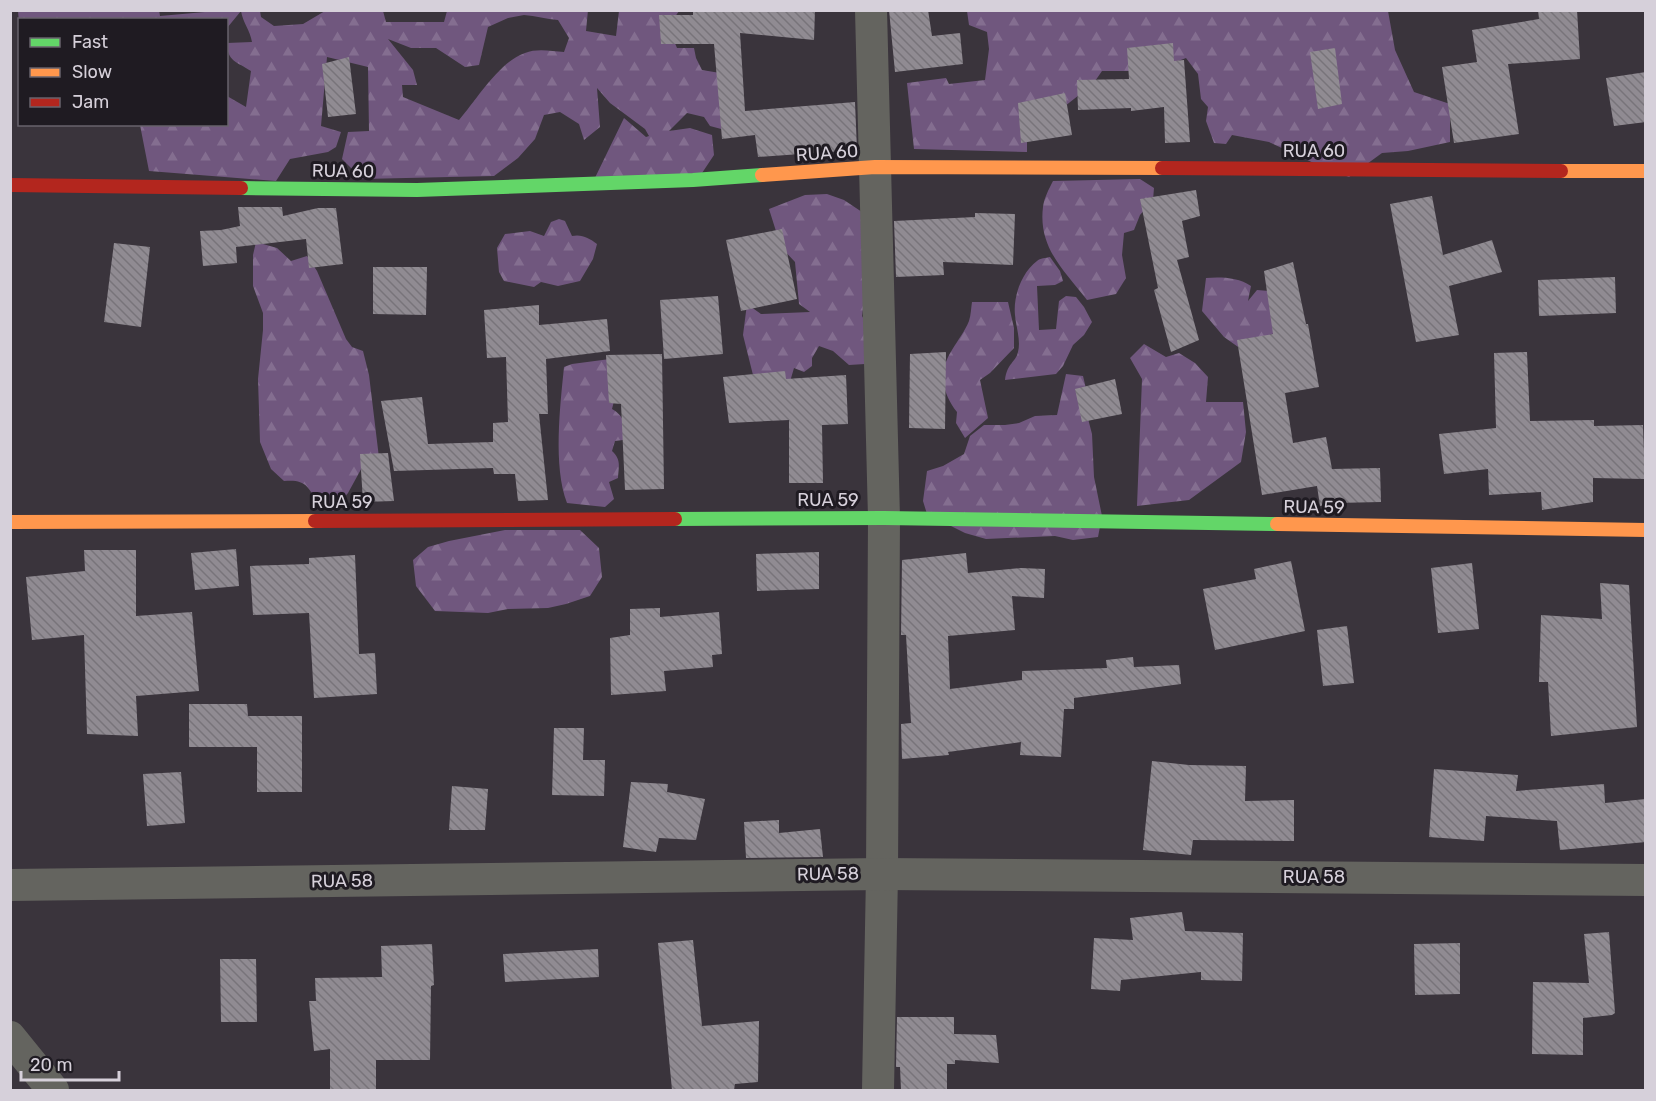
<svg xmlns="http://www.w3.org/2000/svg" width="1656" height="1101" viewBox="0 0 1656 1101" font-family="Rubik,sans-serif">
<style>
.forest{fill:url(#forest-firs);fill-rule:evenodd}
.building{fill:url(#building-back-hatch)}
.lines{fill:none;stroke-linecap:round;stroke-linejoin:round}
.street{stroke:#64645f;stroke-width:32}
.fast{stroke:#63d668;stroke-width:14}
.slow{stroke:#ff974d;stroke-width:14}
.jam{stroke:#b3261e;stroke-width:14}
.labels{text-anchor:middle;stroke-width:6;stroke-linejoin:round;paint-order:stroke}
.street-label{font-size:18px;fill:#d6d0da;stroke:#1f1b22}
</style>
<defs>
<pattern id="forest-firs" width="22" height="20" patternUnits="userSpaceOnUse" patternTransform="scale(1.5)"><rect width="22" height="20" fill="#70577e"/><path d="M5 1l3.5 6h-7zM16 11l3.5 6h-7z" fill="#846e90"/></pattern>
<pattern id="building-back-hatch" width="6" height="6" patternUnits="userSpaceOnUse" patternTransform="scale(1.5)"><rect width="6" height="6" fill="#908b92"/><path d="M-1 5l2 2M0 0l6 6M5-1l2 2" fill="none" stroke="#78747a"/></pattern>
</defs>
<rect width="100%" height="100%" fill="#3a343c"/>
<g class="forest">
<path d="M159 10 160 16 216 11H260L261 17 274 26 303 24 325 11H383L386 22H444L447 11 588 10 586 31 616 36 619 11H679L668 27 677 48H694L696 58 702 70 720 73 725 130 710 126 704 117 687 113 669 131 690 128 712 135 714 155 702 173 592 184 624 118 646 137 649 136 645 129 610 103 597 88 600 127 584 140 579 124 560 112 544 115 535 139 518 158 494 176 362 179 342 159 348 132 369 131 368 67 327 57 321 126 341 132 336 147 328 152 290 159 276 181 149 171 140 125 226 124 227 96 246 107 251 71C237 62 227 61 227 43L252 42C250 30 243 23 241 11L227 28 226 20H20L19 23 18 11ZM524 15C536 16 546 19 558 20L569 38 564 52C551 51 537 48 525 53 500 61 477 99 459 120L403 97 402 85H417L413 70 388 39 411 48H436L465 67 479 65 488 27 508 18Z"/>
<path d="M967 11H1388L1395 50 1414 92 1450 104V142L1408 151 1382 153 1349 177 1318 165 1269 142 1232 135 1226 144 1214 143 1206 121 1208 107 1201 99 1198 74 1186 58 1152 71H1102L1093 84 1027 136V152L914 149 907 83 946 78 949 84 985 80 989 49 987 32 969 25Z"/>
<path d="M1140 179 1154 188 1153 200 1140 215 1134 230 1124 233 1122 255 1126 278 1116 294 1087 300C1064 270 1038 248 1043 207 1044 198 1049 189 1053 181Z"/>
<path d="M827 194 844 200 862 212 865 296 862 316 870 330 865 364 849 365 833 351 819 346 812 358V366L804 372 794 368 789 385 754 379 743 335 747 304 761 314 810 312 799 304 795 262 781 247 769 209 805 195Z"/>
<path d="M559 219 565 221 572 236C582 234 589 238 597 244L593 259 580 281 558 286 541 282 534 287 504 281 499 272 497 248 505 234 530 231 544 236 551 222Z"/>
<path d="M256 242 277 248 291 261 307 256 317 271 346 339 352 347 363 351 369 375 380 466 365 462 348 493 333 511 317 504C309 486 305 479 284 481L271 469 260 442 258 379 263 330V313L253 286V255Z"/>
<path d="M1050 257 1060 271 1063 281 1055 285 1037 286 1039 330 1056 329 1059 301 1066 296 1076 297 1084 307 1092 322 1084 335 1073 345 1063 366 1056 374 1005 380C1007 363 1016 362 1018 352 1021 340 1016 327 1015 315 1013 296 1022 272 1037 261 1040 258 1046 258 1050 257Z"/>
<path d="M1206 278C1220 277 1238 277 1251 286L1248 301 1257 290 1279 292 1291 325 1241 349 1224 337 1202 311Z"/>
<path d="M972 302H1008L1014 328V348L990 373 980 380 988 418 965 438 956 423 957 412C942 393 938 371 952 350 958 340 965 331 969 321 971 315 971 308 972 302Z"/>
<path d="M1144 344 1166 357 1179 353 1195 363 1208 377 1206 402H1243L1246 432 1241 462 1189 500 1137 506 1142 379 1130 358Z"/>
<path d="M610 359 615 397 612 409C626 417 625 426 623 440L615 441 612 451C621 459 619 466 618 478L609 482 614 499 605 507 567 503C553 466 560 407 564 367L572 364Z"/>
<path d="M1066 374 1083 376 1088 397 1086 411 1092 434 1094 477 1102 516 1098 537 1073 540 1055 536 986 539 965 533 927 514 923 501 927 471 943 466 964 454 970 436 984 425H1005L1019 423 1035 416 1057 415Z"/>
<path d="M505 530H580L599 548 602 577 590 596 566 604 548 608 508 609 488 613 435 611 416 586 413 560 428 547 449 541Z"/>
</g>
<g class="building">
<path d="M693 10H815L814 40 740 33 745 111 855 102 857 150 758 157 755 135 722 139 714 44H661L659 15H693Z"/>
<path d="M889 10H928L932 36 960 33 963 64 895 72Z"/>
<path d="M1538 10H1577L1580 59 1508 64 1519 134 1454 143 1442 67 1477 62 1472 30 1539 19Z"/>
<path d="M1173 43 1174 61 1184 60 1190 142 1165 143 1164 107 1131 111V108L1078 110 1077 80 1129 79 1127 48Z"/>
<path d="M1335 48 1342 104 1318 109 1310 52Z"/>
<path d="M349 57 356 114 328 117 322 64Z"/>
<path d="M1646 72V122L1614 126 1606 78Z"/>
<path d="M1065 93 1072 135 1021 143 1018 103Z"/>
<path d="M1196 190 1200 216 1182 221 1189 257 1177 260 1199 340 1171 352 1154 290 1158 288 1140 199Z"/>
<path d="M1432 196 1443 255 1492 240 1502 272 1449 286 1459 335 1416 342 1390 204Z"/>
<path d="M238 207H282L283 216 318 208H336L343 264 309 268 306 239 236 247 237 263 203 266 200 231 221 230 240 226Z"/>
<path d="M975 213 1015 214 1013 265 943 262 944 275 896 277 894 221 975 217Z"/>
<path d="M782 229 797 299 741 311 726 240Z"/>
<path d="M114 243 150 247 141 327 104 322Z"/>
<path d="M1293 262 1306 324H1308L1319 387 1285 393 1293 443 1326 437 1332 469 1380 468 1381 502 1336 503 1320 506 1317 486 1262 495 1237 340 1273 334 1264 271Z"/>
<path d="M373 267H427L426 315 373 314Z"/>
<path d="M1615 277 1616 313 1539 316 1538 280Z"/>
<path d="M718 296 723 354 664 359 660 300Z"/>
<path d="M539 305V325L607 319 610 351 546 359 548 414H539L548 500 518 501 515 474H494L493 468 394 471 381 401 422 397 428 444 493 442V423L508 422 506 357 487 358 484 310Z"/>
<path d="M946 352 945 429 909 428 910 354Z"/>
<path d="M1527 352 1530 421 1594 420V426L1643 425 1645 479 1593 478V502L1542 510 1541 492 1489 495 1488 469 1444 474 1439 434 1496 428 1494 353Z"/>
<path d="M662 354 664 489 625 490 621 404 609 403 606 355Z"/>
<path d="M785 371 786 379 846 375 848 424 822 425 823 483H789V420L729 423 723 377Z"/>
<path d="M1115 379 1122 414 1082 422 1075 389Z"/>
<path d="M388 453 394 501 363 502 360 454Z"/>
<path d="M236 549 239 586 195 590 191 553Z"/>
<path d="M84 550H136V616L192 612 199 691 136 696 138 736 87 734 84 635 32 640 26 577 85 571Z"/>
<path d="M819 552V589L757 591 756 554Z"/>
<path d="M966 553 968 573 1021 568 1045 569 1044 598 1012 596 1015 630 948 636 950 689 1022 680V671L1107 668 1106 660 1133 657 1134 667 1179 665 1181 684 1074 698V709H1064L1061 757 1020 755 1021 742 948 752 949 755 902 759 901 724 911 723 906 635H901L902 560Z"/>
<path d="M355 555 359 654 375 653 377 694 314 698 309 613 253 615 250 566 309 564V558Z"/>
<path d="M1291 561 1305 631 1215 650 1203 589 1256 579 1254 569Z"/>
<path d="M1472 563 1479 629 1438 633 1431 568Z"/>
<path d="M1600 583 1629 585 1637 727 1551 736 1548 682H1539L1541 615 1602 619Z"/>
<path d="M660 608V617L719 612 722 654 712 655 713 667 664 671 666 691 611 695 610 638 630 635V609Z"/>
<path d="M1347 626 1354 683 1323 686 1317 630Z"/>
<path d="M189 704H247L248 716H302V792H257V747H189Z"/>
<path d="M554 728H584L583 760H605L604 796 552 795Z"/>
<path d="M1152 761 1189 765 1246 766 1245 801 1294 800V841L1193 840 1191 855 1143 850Z"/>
<path d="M1434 769 1518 775 1516 791 1604 784 1605 803 1646 799V842L1560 850 1557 821 1486 816 1484 841 1429 837Z"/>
<path d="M181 772 185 823 147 826 143 774Z"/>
<path d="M631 782 668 784 667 792 705 799 696 840 659 838 656 852 623 847Z"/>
<path d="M452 786 488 789 485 830H449Z"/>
<path d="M779 820V833L820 829 823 857 746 858 744 822Z"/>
<path d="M1182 912 1185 931 1243 933 1242 981 1201 980V972L1121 980 1120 991 1091 989 1094 938 1133 940 1130 918Z"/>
<path d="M1609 932 1615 1013 1612 1015 1583 1018V1055L1532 1054 1533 982 1589 983 1584 934Z"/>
<path d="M693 940 702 1026 759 1021 758 1082 735 1084 734 1090H672L658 943Z"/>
<path d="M1460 943V994L1415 995 1414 944Z"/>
<path d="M432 944 434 985 431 986 430 1060H376V1090H330V1049L314 1051 309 1001H316L315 978 382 977 381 946Z"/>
<path d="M598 949 599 977 505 982 503 954Z"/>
<path d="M220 959H256L257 1022H221Z"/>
<path d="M897 1017H954V1034L996 1035 999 1063 955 1060V1064H947V1090H901L900 1067H896Z"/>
</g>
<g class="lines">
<g class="street">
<path d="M871 10 884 518 882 874 878 1090"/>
<path d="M10 885 882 874 1646 880"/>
<path d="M10 1037 53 1090"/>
</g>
<g class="fast">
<path d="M241 188 417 190 693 180 762 175"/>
<path d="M675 519 884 518 1277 524"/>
</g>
<g class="slow">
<path d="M1561 171H1646"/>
<path d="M762 175 875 167 1162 168"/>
<path d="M10 522 315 521"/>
<path d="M1277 524 1646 530"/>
</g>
<g class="jam">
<path d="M1162 168 1561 171"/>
<path d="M10 185 241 188"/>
<path d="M315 521 675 519"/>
</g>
</g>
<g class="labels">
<g class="street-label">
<text x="1314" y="157">RUA 60</text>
<text transform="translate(827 153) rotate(-4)" y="6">RUA 60</text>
<text transform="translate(343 171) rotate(1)" y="6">RUA 60</text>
<text x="828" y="506">RUA 59</text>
<text x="342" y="508">RUA 59</text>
<text transform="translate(1314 507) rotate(1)" y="6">RUA 59</text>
<text transform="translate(828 874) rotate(-1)" y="6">RUA 58</text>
<text x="1314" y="883">RUA 58</text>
<text transform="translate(342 881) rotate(-1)" y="6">RUA 58</text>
</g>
</g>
<rect width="1656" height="1101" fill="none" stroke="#d6d0da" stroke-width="24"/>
<rect x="18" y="18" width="210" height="108" fill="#1f1b22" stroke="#68636c" stroke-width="1.5"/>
<rect x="30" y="38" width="30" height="9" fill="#63d668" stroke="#68636c" stroke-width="1.5"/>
<text x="72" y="48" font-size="18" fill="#d6d0da">Fast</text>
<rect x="30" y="68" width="30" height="9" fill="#ff974d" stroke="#68636c" stroke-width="1.5"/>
<text x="72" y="78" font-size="18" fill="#d6d0da">Slow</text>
<rect x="30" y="98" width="30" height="9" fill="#b3261e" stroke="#68636c" stroke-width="1.5"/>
<text x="72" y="108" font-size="18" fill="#d6d0da">Jam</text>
<path d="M21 1071v9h98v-9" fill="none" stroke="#d6d0da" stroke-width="3"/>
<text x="30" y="1071" font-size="18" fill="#d6d0da" stroke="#1f1b22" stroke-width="4.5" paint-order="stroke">20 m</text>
</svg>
